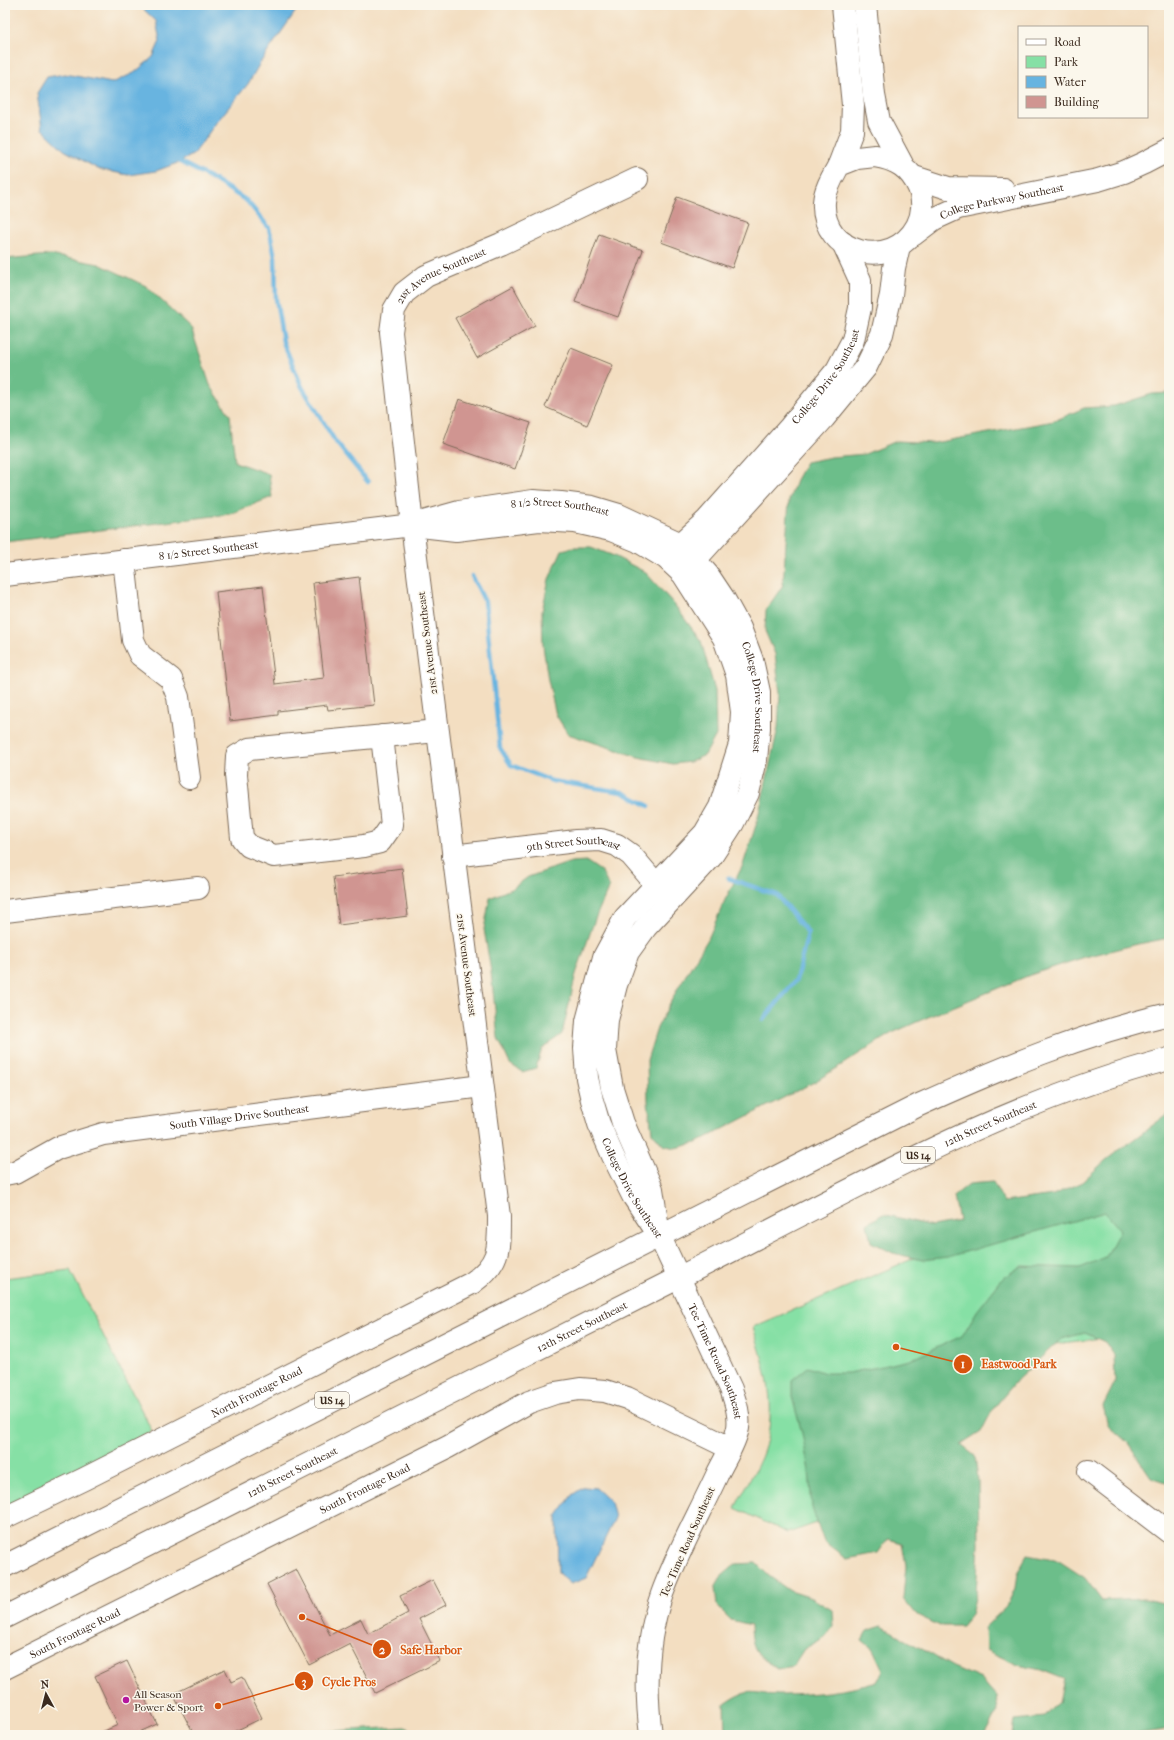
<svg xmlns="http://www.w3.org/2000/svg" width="1174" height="1740" viewBox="0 0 1174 1740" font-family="'IM FELL French Canon',serif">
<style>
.green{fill:#86e0a5;stroke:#608562}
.forest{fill:#6cbe8a;stroke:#547454}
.water{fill:#67b4e0;stroke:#516f7f}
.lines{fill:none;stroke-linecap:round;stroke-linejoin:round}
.stream{stroke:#67b4e0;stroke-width:4.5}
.building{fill:#d09591}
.minor-casing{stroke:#7b6957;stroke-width:24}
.major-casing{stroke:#7b6957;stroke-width:24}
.minor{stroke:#fff;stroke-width:22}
.major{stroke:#fff;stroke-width:22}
.poi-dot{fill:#b5179e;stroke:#fbf7ec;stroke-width:1.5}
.labels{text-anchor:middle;stroke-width:3;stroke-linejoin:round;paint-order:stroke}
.shield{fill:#fbf7ec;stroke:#75685c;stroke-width:1}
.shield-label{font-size:10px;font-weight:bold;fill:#3b2a1e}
.street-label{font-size:11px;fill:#3b2a1e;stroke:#fbf7ec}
.poi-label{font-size:11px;fill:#3b2a1e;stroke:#fbf7ec;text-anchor:start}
.leader{fill:none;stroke:#d7540e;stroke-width:1.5}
.callout-dot{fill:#d7540e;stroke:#fbf7ec;stroke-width:1.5}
.mark-label{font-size:12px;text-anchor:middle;font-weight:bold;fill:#fff}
.callout-label{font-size:12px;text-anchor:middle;font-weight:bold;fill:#d7540e;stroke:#fbf7ec;stroke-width:3;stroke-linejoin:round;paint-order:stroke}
</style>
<rect width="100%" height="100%" fill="#fbf7ec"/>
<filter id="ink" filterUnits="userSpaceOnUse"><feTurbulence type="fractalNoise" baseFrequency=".025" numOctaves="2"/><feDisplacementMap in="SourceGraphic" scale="8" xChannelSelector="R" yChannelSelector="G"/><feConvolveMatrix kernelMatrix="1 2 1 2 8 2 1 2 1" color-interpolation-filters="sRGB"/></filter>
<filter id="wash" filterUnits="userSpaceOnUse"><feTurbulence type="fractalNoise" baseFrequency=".012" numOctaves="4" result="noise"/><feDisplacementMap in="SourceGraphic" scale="16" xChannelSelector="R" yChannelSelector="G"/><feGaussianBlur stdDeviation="0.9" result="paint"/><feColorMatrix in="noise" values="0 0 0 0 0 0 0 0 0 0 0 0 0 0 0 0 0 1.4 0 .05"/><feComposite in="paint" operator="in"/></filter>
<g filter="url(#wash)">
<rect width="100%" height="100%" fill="#f3dec1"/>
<g class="green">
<path d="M1169 1170 1154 1331 995 1352 920 1487 788 1533 735 1508C744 1489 757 1470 764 1450 778 1406 766 1369 753 1327L959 1239Z"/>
<path d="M70 1270 152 1431 5 1507V1278Z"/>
</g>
<g class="forest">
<path d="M50 255 99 264 146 286 191 328 210 385 230 415 235 462 269 474 272 497 230 514 5 542V259Z"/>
<path d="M1169 393V938L1138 944 1085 957 1030 975 928 1017 892 1033 816 1081 696 1143 675 1148 663 1145 652 1132 648 1102 647 1060 657 1028 678 988 708 939 725 900 743 865 757 822 778 728 780 693 775 654 765 631 766 610 783 585 789 500 797 478 806 462 831 457 865 454 896 441 934 443 1054 421 1084 408 1114 406 1152 394Z"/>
<path d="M575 547H591L614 556 645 572 674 604 701 641 715 691 716 735 705 755 690 762 673 764 638 757 568 734 556 715 548 680 543 646 542 611 549 579 562 550Z"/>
<path d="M586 861 602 872 609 887 595 919 576 974 562 1034 542 1049 536 1068 522 1072 510 1064 498 1038 491 972 484 929 490 898 513 888 528 877 571 862Z"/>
<path d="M1169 1113V1483L1151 1477 1128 1443 1108 1425 1103 1406 1115 1382 1114 1355 1105 1342 1085 1333 1061 1339 1018 1379 993 1409 981 1432 961 1445 975 1456 978 1481 979 1545 976 1593 971 1615 962 1626H940L917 1615 903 1598 906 1566 902 1543 888 1539 878 1553 847 1559 824 1542 812 1508 809 1471 802 1433 792 1397V1380L808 1367 825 1373H849L910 1360 962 1336 977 1311 1003 1278 1021 1266 1079 1268 1106 1257 1120 1230 1105 1212 948 1257 922 1260 893 1253 871 1242 867 1224 883 1214 932 1226 959 1221 954 1196 969 1184 993 1182 1004 1202 1053 1195 1082 1182 1106 1160Z"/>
<path d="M1027 1555 1059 1561 1085 1578 1102 1601 1145 1599 1169 1604V1729L1130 1735H1013L1015 1720 1045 1717 1059 1702 1064 1679 1041 1670 1018 1665 986 1650 985 1627 1007 1606 1015 1588 1017 1573Z"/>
<path d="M756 1563 769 1576 790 1591 812 1598 832 1610 833 1626 825 1637 804 1649 793 1666 777 1669C758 1656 751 1650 751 1625L731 1620 717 1606 715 1588 722 1576 736 1564Z"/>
<path d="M882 1626 953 1667 981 1679 996 1696 998 1711 984 1735H726L725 1704C752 1685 752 1695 780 1695 810 1695 848 1691 877 1682L883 1670 873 1649 862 1640 867 1631Z"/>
<path d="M405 1727 426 1735H305L311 1732Z"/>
</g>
<g class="water">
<path d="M139 5H300L260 63 248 84 215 124 194 154 180 162 156 171 128 175 98 169 64 150 42 129 37 93 47 77 65 74 112 83 134 73 153 57 160 41 156 21Z"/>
<path d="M584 1487 596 1488 611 1502 615 1518 586 1578 571 1584 558 1573 557 1517 572 1495Z"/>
</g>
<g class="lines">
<g class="stream">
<path d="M180 162 213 179 247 201 269 228 275 257 276 299 283 342 302 387 335 441 368 482"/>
<path d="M472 576 485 602 500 748 511 765 552 781 622 792 649 806"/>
<path d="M728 878 777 895 808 933 796 980 763 1020"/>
</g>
</g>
<g id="blocks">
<g class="building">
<path d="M677 197 748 223 732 268 661 242Z"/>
<path d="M599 234 643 250 618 317 575 302Z"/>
<path d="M513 286 535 326 477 358 455 318Z"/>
<path d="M571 348 613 365 587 425 545 407Z"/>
<path d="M459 399 531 423 515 469 443 444Z"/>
<path d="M359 577 374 705 328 710 327 705 278 711V715L230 721 216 592 263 586 275 684 324 678 313 583Z"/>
<path d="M402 868 408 916 339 925 333 877Z"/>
<path d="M296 1569 330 1635 361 1619 368 1634 408 1613 400 1596 433 1580 446 1605 419 1619 440 1661 375 1693 350 1644 309 1665 267 1584Z"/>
<path d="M127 1661 157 1724 133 1735H95L118 1725 95 1676Z"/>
<path d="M225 1669 231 1682 242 1677 262 1718 227 1735H194L173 1694Z"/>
</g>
</g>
</g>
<g filter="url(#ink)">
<use href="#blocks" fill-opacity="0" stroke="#7b6957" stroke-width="1"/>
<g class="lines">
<g class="minor-casing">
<g id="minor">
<path d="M865 5 874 95 879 121 903 166"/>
<path d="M875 156C896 159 910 168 919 188 924 200 923 215 917 226 892 272 821 255 824 202 825 189 833 176 839 165L857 158Z"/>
<path d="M839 165 852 131 853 105 843 5"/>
<path d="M914 177 948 188 1003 189"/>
<path id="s1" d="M913 235 934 219 958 208 1098 180 1124 172 1144 163 1169 150"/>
<path id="s2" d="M412 525 456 530 539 520 575 522 611 530 638 541 666 558 683 574 724 638 737 675 742 712 740 744 720 807 705 833 625 918 604 957 587 1021 585 1048 587 1078 592 1100 599 1124 613 1156 633 1196 659 1235 731 1389C735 1401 740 1414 738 1428 735 1444 724 1460 717 1475 699 1514 677 1553 662 1594 646 1639 645 1688 651 1735"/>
<path id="s3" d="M671 553 707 520 790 427 837 370 853 340 860 308V280L843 243"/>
<path d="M124 560 133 640 140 655 171 679 178 697 189 778"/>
<path d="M685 571 824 418 866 367 882 334 891 295 894 268 899 246"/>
<path id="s4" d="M5 575 412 525 459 512 533 501 561 503 592 507 619 515 681 544 708 575 724 599 740 628 752 660 759 692V728L756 760 748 793 733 823 711 857 646 927 628 952 616 985 607 1020 605 1050 612 1088 623 1123 652 1189 658 1228"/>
<path d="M382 736 392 825 380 842 364 846 274 856 249 846 242 838 236 775 237 756 249 749 437 731"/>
<path id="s5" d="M453 856 576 841 601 840 617 845 631 855 666 896"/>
<path d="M5 911 198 888"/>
<path id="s6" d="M5 1174 15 1172 58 1148 103 1134 482 1086"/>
<path d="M1089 1471 1169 1532"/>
<path id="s7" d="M5 1517 84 1479 472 1283C500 1263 499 1249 499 1216L412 525 391 332 394 310 404 293 426 276 501 244 637 179"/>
<path id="s8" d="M5 1668 448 1447 529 1402 555 1393 580 1389 605 1391 627 1398 730 1448"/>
</g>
</g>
<g class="major-casing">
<g id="major">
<path d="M5 1566 919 1105C1001 1068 1082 1034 1169 1014"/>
<path id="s9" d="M5 1617C229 1503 454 1391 678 1278 838 1198 995 1105 1169 1059"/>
</g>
</g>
<use href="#minor" class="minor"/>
<use href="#major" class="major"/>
</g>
</g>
<circle class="poi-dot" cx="126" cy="1700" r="4"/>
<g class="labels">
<g class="shield">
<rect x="901" y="1147" width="34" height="16" rx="3"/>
<rect x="315" y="1392" width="34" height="16" rx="3"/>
</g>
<g class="shield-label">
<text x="918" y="1159">US 14</text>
<text x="332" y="1404">US 14</text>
</g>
<g class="street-label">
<text dy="4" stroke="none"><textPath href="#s1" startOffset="97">College Parkway Southeast</textPath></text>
<text dy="4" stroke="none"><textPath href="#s7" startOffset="1572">21st Avenue Southeast</textPath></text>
<text dy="4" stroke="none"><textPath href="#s3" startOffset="236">College Drive Southeast</textPath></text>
<text dy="4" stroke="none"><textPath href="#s4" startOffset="561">8 1/2 Street Southeast</textPath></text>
<text dy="4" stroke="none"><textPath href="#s4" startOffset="205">8 1/2 Street Southeast</textPath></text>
<text transform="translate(427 643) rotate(-97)" y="4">21st Avenue Southeast</text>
<text dy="4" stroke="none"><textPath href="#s4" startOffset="864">College Drive Southeast</textPath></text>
<text dy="4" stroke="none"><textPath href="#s5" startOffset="122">9th Street Southeast</textPath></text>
<text transform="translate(467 965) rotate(83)" y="4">21st Avenue Southeast</text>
<text dy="4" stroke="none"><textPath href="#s6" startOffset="244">South Village Drive Southeast</textPath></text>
<text dy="4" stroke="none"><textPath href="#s9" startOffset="1102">12th Street Southeast</textPath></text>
<text dy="4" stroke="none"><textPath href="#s2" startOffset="971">College Drive Southeast</textPath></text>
<text dy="4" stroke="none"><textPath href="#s9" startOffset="646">12th Street Southeast</textPath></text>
<text dy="4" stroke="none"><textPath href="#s2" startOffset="1164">Tee Time Rroad Southeast</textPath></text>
<text dy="4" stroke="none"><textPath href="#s7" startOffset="281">North Frontage Road</textPath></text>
<text dy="4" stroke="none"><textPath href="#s9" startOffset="322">12th Street Southeast</textPath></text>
<text dy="4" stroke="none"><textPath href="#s8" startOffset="402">South Frontage Road</textPath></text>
<text transform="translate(687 1542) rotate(-66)" y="4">Tee Time Road Southeast</text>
<text dy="4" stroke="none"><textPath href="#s8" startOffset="78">South Frontage Road</textPath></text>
</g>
<g class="poi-label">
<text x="134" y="1698">All Season<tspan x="134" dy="13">Power &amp; Sport</tspan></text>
</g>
</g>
<path class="leader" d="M896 1347L963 1364M302 1617L382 1649M218 1706L304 1681"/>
<g class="callout-dot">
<circle cx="896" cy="1347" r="4"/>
<circle cx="302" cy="1617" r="4"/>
<circle cx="218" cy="1706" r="4"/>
<circle cx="963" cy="1364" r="10"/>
<circle cx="382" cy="1649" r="10"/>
<circle cx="304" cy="1681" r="10"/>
</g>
<g class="mark-label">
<text x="963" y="1368">1</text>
<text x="382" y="1654">2</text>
<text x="304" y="1686">3</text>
</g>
<g class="callout-label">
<text x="1019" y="1368">Eastwood Park</text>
<text x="431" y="1654">Safe Harbor</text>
<text x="349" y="1686">Cycle Pros</text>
</g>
<rect width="1174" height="1740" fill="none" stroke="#fbf7ec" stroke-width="20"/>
<rect x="1018" y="26" width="130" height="92" fill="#fbf7ec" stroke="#aea59a"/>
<rect x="1026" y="39" width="20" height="6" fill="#ffffff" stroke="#aea59a"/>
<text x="1054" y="46" font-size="12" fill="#3b2a1e">Road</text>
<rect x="1026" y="56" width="20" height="12" fill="#86e0a5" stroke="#aea59a"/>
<text x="1054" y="66" font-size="12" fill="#3b2a1e">Park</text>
<rect x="1026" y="76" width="20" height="12" fill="#67b4e0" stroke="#aea59a"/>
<text x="1054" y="86" font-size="12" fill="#3b2a1e">Water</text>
<rect x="1026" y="96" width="20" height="12" fill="#d09591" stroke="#aea59a"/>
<text x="1054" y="106" font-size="12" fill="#3b2a1e">Building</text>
<g transform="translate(46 1694) rotate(353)" stroke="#fbf7ec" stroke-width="3" paint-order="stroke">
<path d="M0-3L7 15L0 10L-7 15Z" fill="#3b2a1e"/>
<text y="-6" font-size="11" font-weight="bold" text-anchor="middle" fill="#3b2a1e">N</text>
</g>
</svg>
